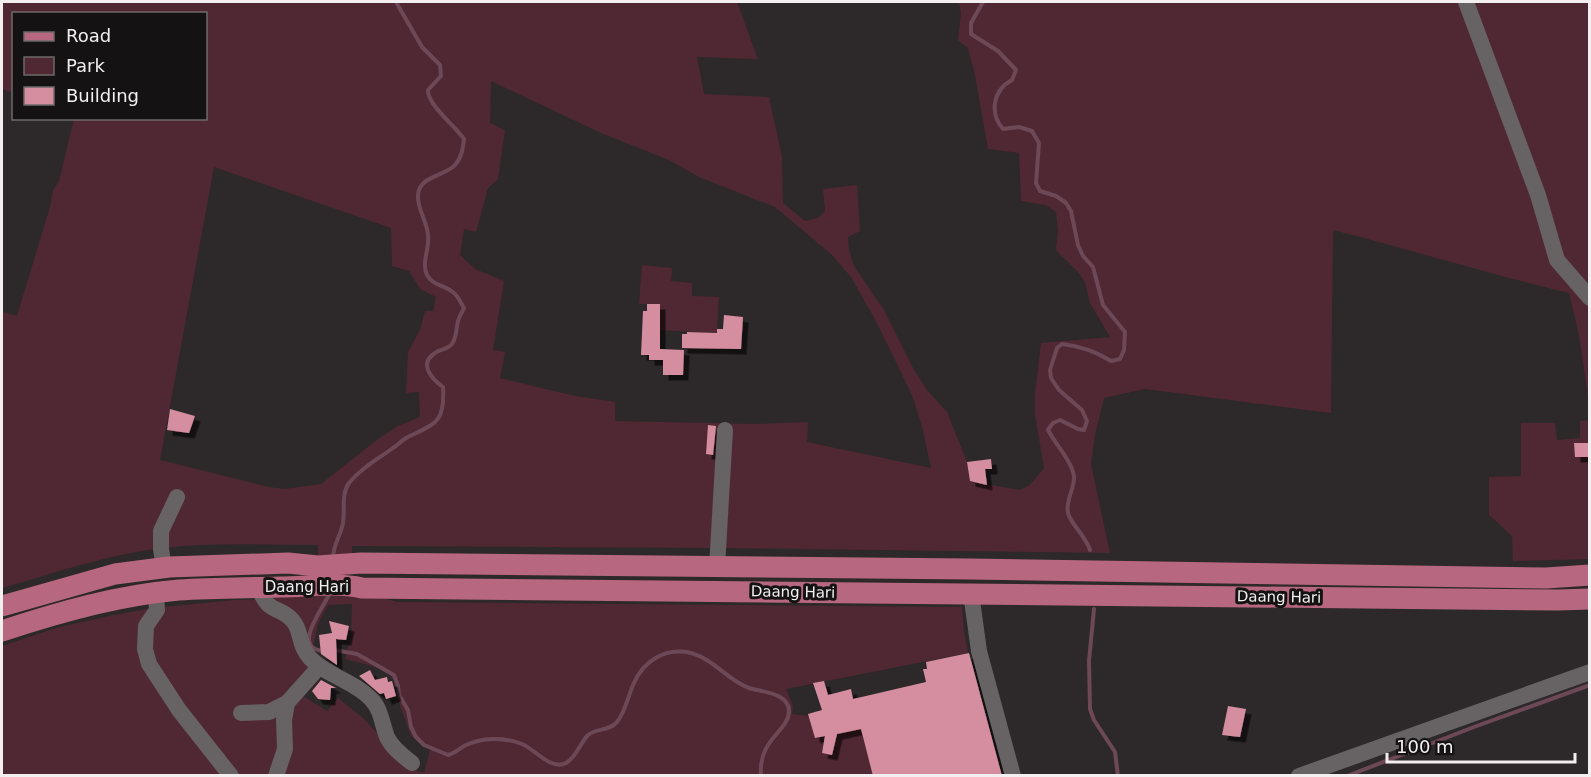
<svg xmlns="http://www.w3.org/2000/svg" width="1591" height="777" viewBox="0 0 1591 777" font-family="'DejaVu Sans',sans-serif">
<style>
.green{fill:#502833;fill-rule:evenodd}
.lines{fill:none;stroke-linecap:round;stroke-linejoin:round}
.stream{stroke:#6d4856;stroke-width:4}
.building{fill:#d48ea0;filter:url(#shadow)}
.minor{stroke:#676263;stroke-width:16}
.major{stroke:#b86780;stroke-width:21}
.labels{text-anchor:middle;stroke-width:6;stroke-linejoin:round;paint-order:stroke}
.street-label{font-size:15px;fill:#f3eff0;stroke:#141212}
</style>
<defs>
<filter id="shadow"><feDropShadow dx="5.5" dy="5.5" stdDeviation="0" flood-color="#0009"/></filter>
</defs>
<rect width="100%" height="100%" fill="#2d2829"/>
<g class="green">
<path d="M2 2H737L758 59 697 57 704 94 769 97 782 157 783 203 805 221 818 218 825 211 823 189 857 185 860 231 848 237 849 250 854 266 884 310 914 370 927 390 947 412 967 462 970 481 1020 490 1030 485 1044 468 1035 415V394L1041 343 1110 337 1090 303 1085 282 1078 272 1056 250 1058 231 1056 212 1046 205 1021 201 1019 153 988 149 975 75 968 48 958 40 961 13 959 2H1589V403L1579 335 1569 293C1489 274 1412 250 1333 230L1331 413 1145 389 1104 398 1095 434 1091 464 1110 553 718 548 352 546V556L318 557V545C266 545 213 542 162 548 107 555 54 573 2 588V312L17 316 50 207 53 190 59 181 74 119 206 118V14H14L13 93 2 89ZM491 81 601 133 669 160 699 177 775 207 831 254 851 277 877 323 912 395 923 430 931 468 807 442 808 422 755 424 615 421V402L575 396 500 378 505 352 493 350 504 281 475 269 460 255 464 229 476 232 488 188 498 179 505 130 490 123ZM214 167 391 228 392 266 409 271 420 289 436 297 433 311H425L420 330 408 352 406 393 419 392 420 417 398 426 378 439 321 484 285 489 269 487 160 460Z"/>
<path d="M642 265 672 268 671 281 692 283V296L719 297 717 333 659 330V304H639Z"/>
<path d="M1589 420V559L1513 561 1512 536 1489 515V477L1521 476V423H1555L1557 440 1580 438V421Z"/>
<path d="M303 591H361L397 602 962 607 964 632 968 653 786 689 793 706 792 714 809 716 816 738 861 729 873 775 2 776V646L56 628 108 616 153 608 235 600 272 599ZM352 604 351 637 345 659 372 666 386 672 394 680 397 697 411 736 430 750 424 773 410 768 363 718 338 698 327 711 293 690 309 666 301 655 314 643 318 624 328 605Z"/>
</g>
<g class="lines">
<g class="stream">
<path d="M983 2 971 23V34L998 51 1016 70 1012 80C993 90 989 113 1003 129L1019 127 1032 131 1039 143 1036 183 1040 191 1056 196 1066 203 1071 211 1078 245 1083 256 1093 267 1103 305 1125 332 1124 350 1120 359 1111 361C1095 351 1080 346 1062 344L1057 348 1050 370 1051 378 1059 390 1082 410 1087 421 1084 430 1078 429 1060 420 1053 423 1048 430C1056 445 1071 460 1074 476 1075 489 1065 500 1068 513 1070 523 1085 535 1090 550"/>
<path d="M333 558C333 545 341 535 343 523 345 510 341 494 349 483 361 468 378 459 393 448 398 445 402 440 408 437 436 423 445 423 443 387 432 379 418 364 435 353 440 349 447 350 452 344 457 337 456 329 458 321 459 317 462 312 464 308 461 303 458 296 454 293 445 285 433 286 427 275 421 262 430 249 428 235 427 221 417 209 418 195 419 176 445 176 455 165 462 157 463 148 464 139 455 126 427 104 428 90L441 76 440 65 422 47 396 2"/>
<path d="M1094 609 1089 661 1090 709 1094 720 1115 752 1118 776"/>
<path d="M334 650 357 654 394 675 398 686 399 695 408 710 411 727 416 737 424 745 448 755C455 753 459 749 464 746 482 737 504 737 522 744 535 749 551 771 566 763 576 758 580 743 588 735 596 728 610 731 617 722 625 712 628 697 633 685 643 661 665 647 691 653 714 659 727 680 749 688 762 692 789 693 789 711 789 732 758 738 761 776"/>
<path d="M323 651C290 647 325 607 330 592"/>
<path d="M1347 776 1474 727 1590 685"/>
</g>
</g>
<g class="building">
<path d="M647 304H660V349L684 350 683 375H663V360H649V355H641L643 311H647Z"/>
<path d="M724 315 743 317 741 349 682 348V334H687V332L717 333V329H723Z"/>
<path d="M170 409 195 416 189 433 167 430Z"/>
<path d="M708 425 716 426 713 455 706 454Z"/>
<path d="M1574 443H1590V457H1575Z"/>
<path d="M991 459 992 469H985L987 485 970 481 967 462Z"/>
<path d="M329 621 349 626 346 640 336 639 337 665 321 654 319 635 332 633Z"/>
<path d="M969 653 1002 776H873L861 729 837 734 832 755 822 753 825 736 815 738 808 714 822 710 813 683 824 681 828 695 851 689 853 699 926 682 923 669H927L926 662Z"/>
<path d="M370 670 375 680 387 677 388 682 392 681 396 696 386 699 384 693 380 694 359 676Z"/>
<path d="M321 680 336 688H331L330 700 318 699 312 691Z"/>
<path d="M1228 706 1246 709 1240 737 1222 735Z"/>
</g>
<g class="lines">
<g class="minor">
<path d="M1466 2 1538 195 1557 260 1590 298"/>
<path d="M717 567 725 430"/>
<path d="M164 568 161 549V531L177 497"/>
<path d="M258 587C270 617 279 604 293 621 302 631 298 645 310 658 327 676 354 681 371 699 381 709 382 724 387 737 392 748 403 756 412 763"/>
<path d="M971 593 979 651 1013 776"/>
<path d="M156 594 157 610 146 626 145 649 149 664 179 710 231 776"/>
<path d="M241 713 269 712 287 703"/>
<path d="M276 776 285 749 284 720 287 703 319 667"/>
<path d="M1299 776 1590 672"/>
</g>
<g class="major">
<path d="M2 606 115 574 169 567 288 563 318 566 361 563 970 569 1546 578 1590 575"/>
<path d="M2 631C59 612 119 595 179 590 213 588 246 588 280 587 308 587 334 582 362 588L1558 600 1590 599"/>
</g>
</g>
<g class="labels">
<g class="street-label">
<text x="307" y="592">Daang Hari</text>
<text transform="translate(793 592) rotate(1)" y="5">Daang Hari</text>
<text transform="translate(1279 597) rotate(1)" y="5">Daang Hari</text>
</g>
</g>
<rect width="1591" height="777" fill="none" stroke="#f3eff0" stroke-width="6"/>
<rect x="12" y="12" width="195" height="108" fill="#141212" stroke="#6d6a6b" stroke-width="1.5"/>
<rect x="24" y="32" width="30" height="9" fill="#b86780" stroke="#6d6a6b" stroke-width="1.5"/>
<text x="66" y="42" font-size="18" fill="#f3eff0">Road</text>
<rect x="24" y="57" width="30" height="18" fill="#502833" stroke="#6d6a6b" stroke-width="1.5"/>
<text x="66" y="72" font-size="18" fill="#f3eff0">Park</text>
<rect x="24" y="87" width="30" height="18" fill="#d48ea0" stroke="#6d6a6b" stroke-width="1.5"/>
<text x="66" y="102" font-size="18" fill="#f3eff0">Building</text>
<path d="M1387 753v9h188v-9" fill="none" stroke="#f3eff0" stroke-width="3"/>
<text x="1396" y="753" font-size="18" fill="#f3eff0" stroke="#141212" stroke-width="4.5" paint-order="stroke">100 m</text>
</svg>
